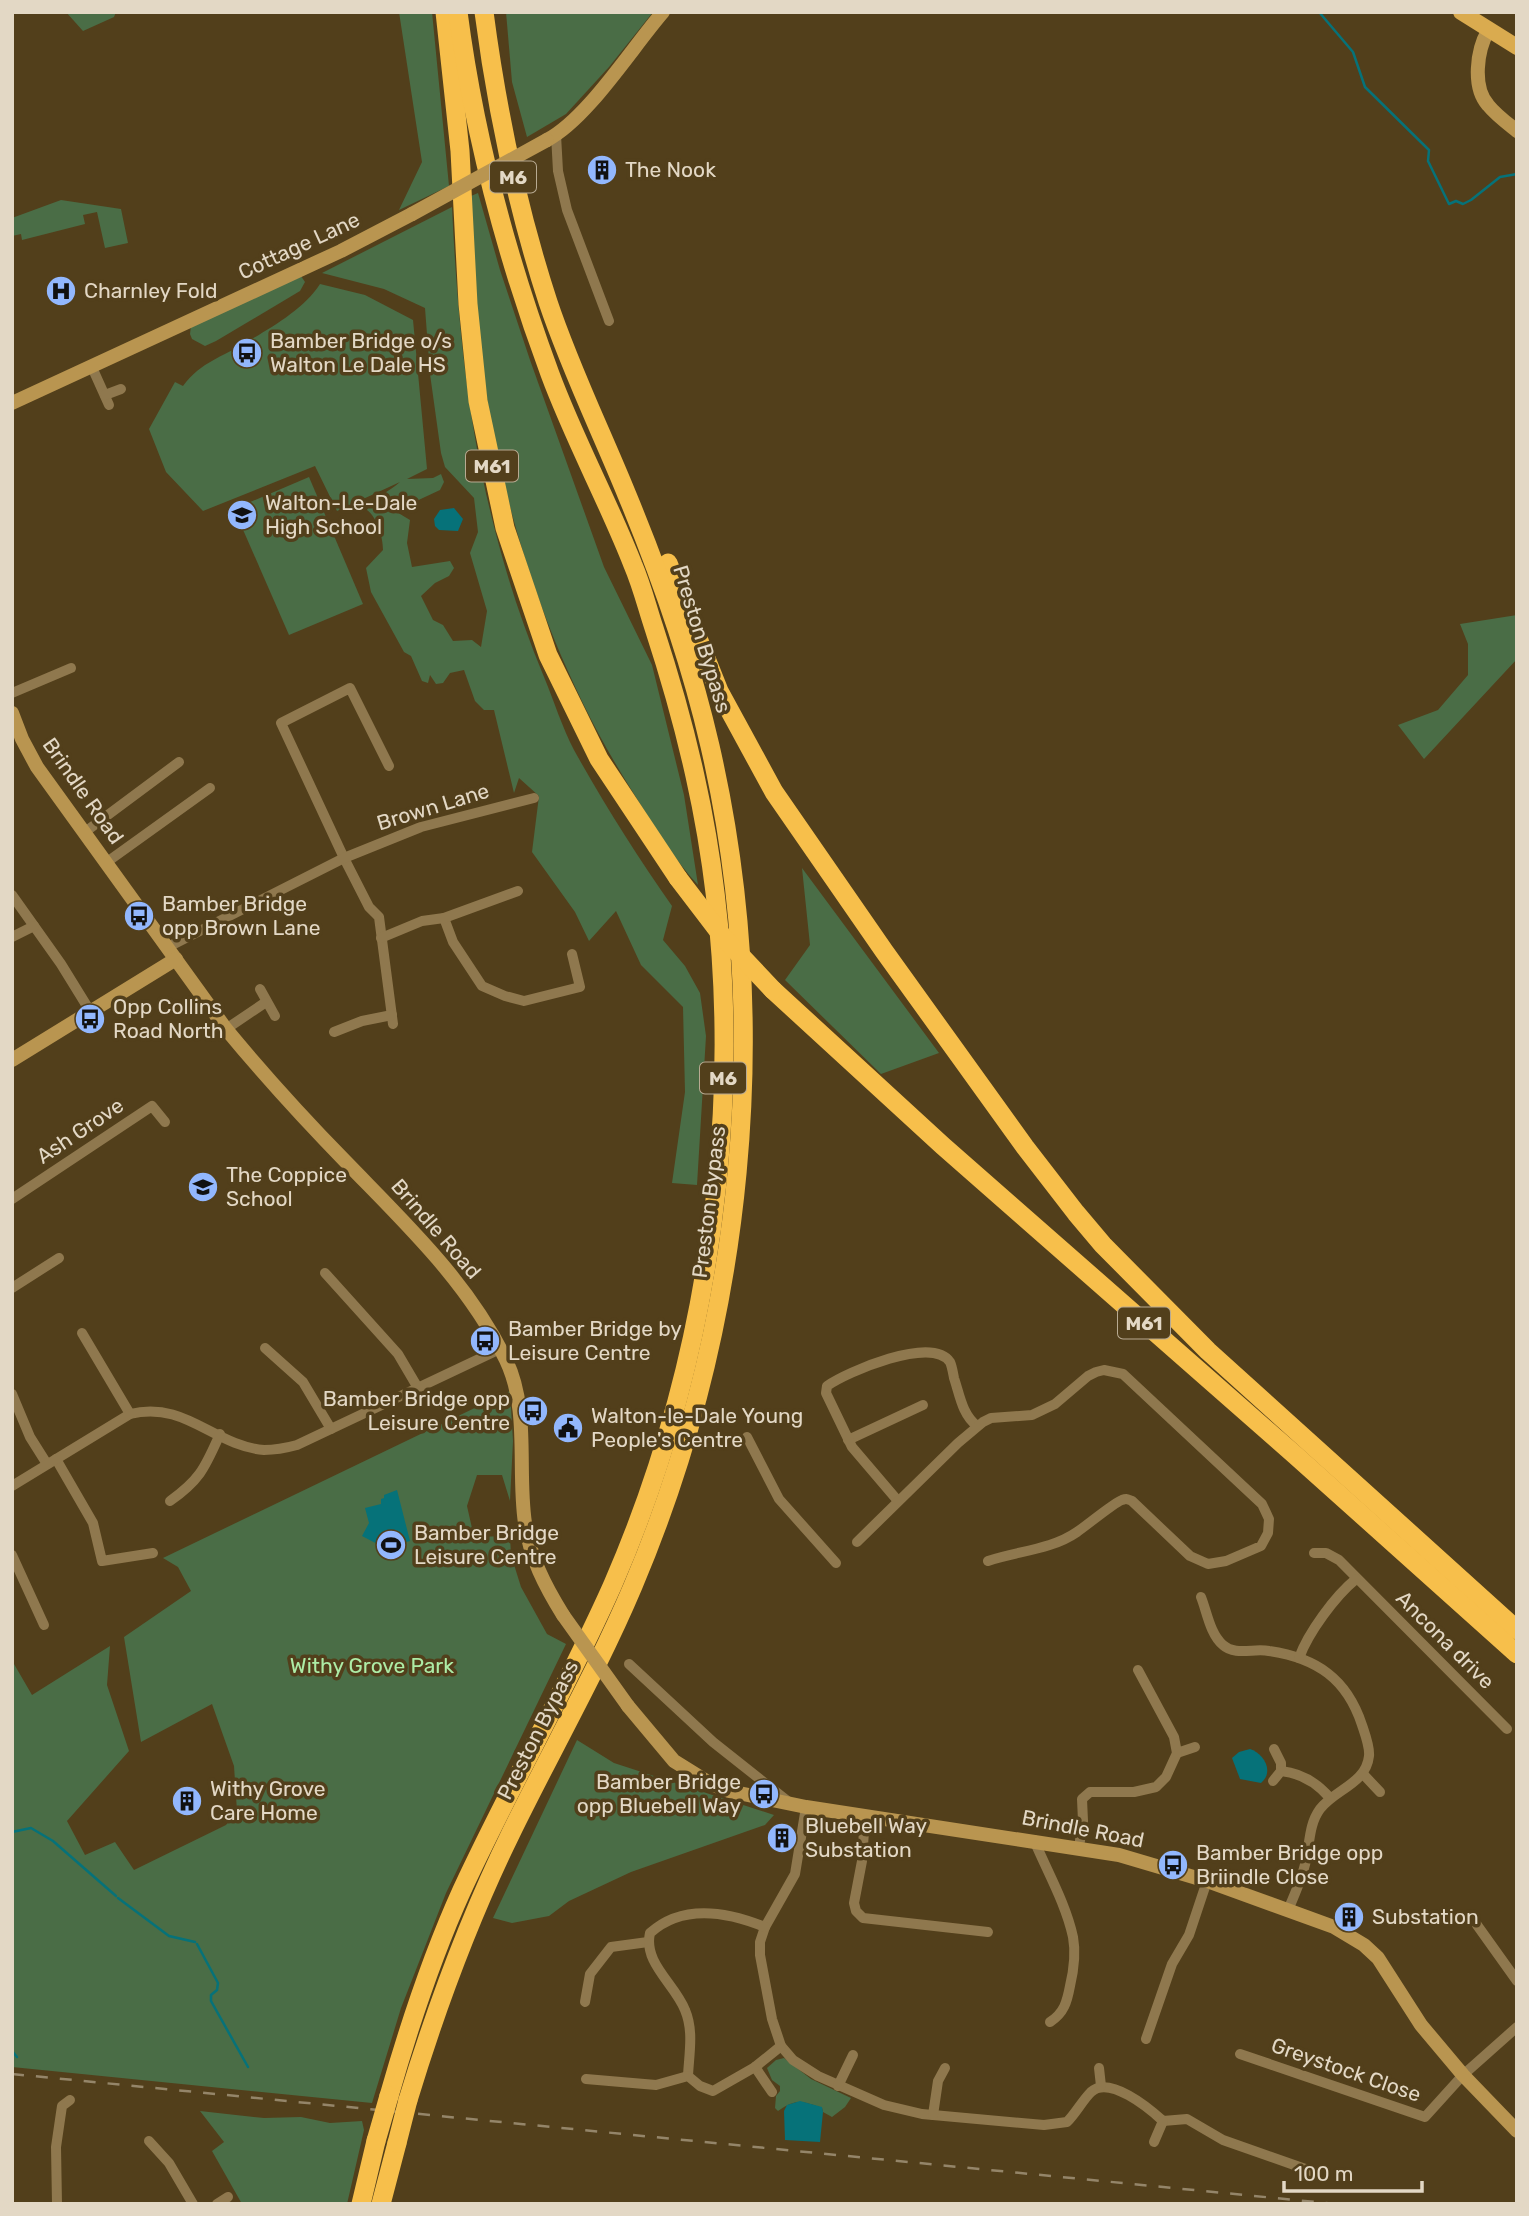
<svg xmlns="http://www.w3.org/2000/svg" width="1529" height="2216" viewBox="0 0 1529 2216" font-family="Rubik,sans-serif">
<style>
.green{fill:#4a6d46}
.water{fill:#067279}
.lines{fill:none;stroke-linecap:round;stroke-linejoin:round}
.stream{stroke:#067279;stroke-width:2.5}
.street{stroke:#8f784e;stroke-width:10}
.secondary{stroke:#b99550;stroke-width:14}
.primary{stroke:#daab4f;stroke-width:16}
.highway{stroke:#f7bf4b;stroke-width:19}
.rail{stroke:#948569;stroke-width:2.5;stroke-dasharray:12 12;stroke-linecap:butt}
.secondary-bridge{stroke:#b99550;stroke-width:14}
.highway-bridge{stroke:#f7bf4b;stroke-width:19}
.labels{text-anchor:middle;stroke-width:7;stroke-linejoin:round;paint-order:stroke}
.shield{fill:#523f1b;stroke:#b8aa92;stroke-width:2}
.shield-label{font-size:19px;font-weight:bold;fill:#e3d8c5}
.poi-label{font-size:21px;fill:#e3d8c5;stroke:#523f1b;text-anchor:start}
.street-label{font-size:21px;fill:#e3d8c5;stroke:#523f1b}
.park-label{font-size:21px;fill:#adeca6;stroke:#523f1b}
</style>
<rect width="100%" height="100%" fill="#523f1b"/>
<g class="green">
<path d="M66 12H116L114 17 83 31Z"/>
<path d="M399 12H432L449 186 399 210 422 162Z"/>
<path d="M506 12H653L609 67 566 114 527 137 512 82Z"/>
<path d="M478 193 500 270 530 360 604 567 652 665 684 795 698 885C673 858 654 826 634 794 548 659 496 498 479 339 475 292 474 244 471 196Z"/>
<path d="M61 200 121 209 128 243 105 248 97 212 83 215 85 224 22 240 21 234 12 236V218Z"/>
<path d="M452 207C460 375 479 520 544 677 554 701 562 727 574 750 604 804 637 856 672 906L663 940 685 966 700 993 706 1036 697 1185 672 1183 685 1092 683 1007 641 965 616 911 589 941 575 912 532 852 539 796 519 778 514 793 494 710H484L475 701 464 670 450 673 443 683 436 684 430 675 428 683 422 681 411 656 404 652 371 592 366 568 383 550C383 537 377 517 367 510 374 497 389 492 400 482L337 511 315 466 203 511 166 472 149 429 175 382 183 386C202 361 221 358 247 342 272 327 304 309 320 284L365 295 413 320 427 469 407 479 433 478 441 474 444 482 440 490 395 511 410 520 407 543 412 567 450 561 454 568 449 576 435 583 421 596 433 620 443 625 453 641 472 640 481 647 487 611 470 553 478 532 474 498 445 467 441 453 430 374 425 308 384 289 322 273Z"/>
<path d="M301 276 305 282 300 291 216 341 205 346 192 339 190 334 191 326Z"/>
<path d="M309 477 363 604 289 635 234 509Z"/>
<path d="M1517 615V659L1424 759 1398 725 1438 710 1468 675V644L1460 624Z"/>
<path d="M802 868 939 1053 881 1074 785 980 810 945Z"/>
<path d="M510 1391 513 1441 510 1501 502 1475H477L467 1506 474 1537 510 1536 511 1555 521 1587 547 1634 566 1644 446 1893 401 2008 372 2103 12 2067V1665L14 1664 32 1695 110 1646 107 1685 129 1751 67 1821 85 1855 115 1842 134 1870 226 1825 237 1811 234 1766 212 1704 141 1742 124 1637 191 1591 178 1567 163 1558Z"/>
<path d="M577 1740 614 1763 774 1815 765 1825 631 1872 569 1901 549 1916 512 1923 493 1918Z"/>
<path d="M784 2058 811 2079 851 2098 845 2107 832 2117 823 2112 822 2108C802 2101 797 2098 778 2111L775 2108 776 2096 780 2091V2086L772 2080 767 2068 776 2060Z"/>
<path d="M200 2111 264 2118 301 2117 330 2123 362 2121 364 2130 347 2204H242L212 2151 224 2142Z"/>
</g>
<g class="water">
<path d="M454 508 463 519 458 531 439 530 435 526 434 519 440 510Z"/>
<path d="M397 1490 410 1541 385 1548 362 1536 369 1523 365 1508 381 1504V1499L384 1498V1495Z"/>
<path d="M1250 1749C1263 1753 1275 1771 1261 1783L1240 1779 1232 1758 1239 1752Z"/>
<path d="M800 2101 822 2107 823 2112 820 2142 785 2140 784 2111 787 2105Z"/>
</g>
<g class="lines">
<g class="stream">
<path d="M1319 12 1353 52 1365 87 1429 150 1428 161 1449 204 1456 201 1463 204 1471 200 1500 177 1517 174"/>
<path d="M12 1832 31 1828 53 1841 116 1896"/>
<path d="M118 1898 169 1936 195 1942"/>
<path d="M197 1944 218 1983 217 1990 211 1995V2001L248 2067"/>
<path d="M12 2051 17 2057"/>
</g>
<g class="street">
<path d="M556 135 558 171 567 210 609 321"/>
<path d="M91 365 109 405"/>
<path d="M105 395 121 389"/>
<path d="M12 693 71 668"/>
<path d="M389 766 350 688 281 723 344 858 369 907 379 917 393 1024"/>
<path d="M85 832 179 762"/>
<path d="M107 862 210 788"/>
<path d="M12 895 61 964 90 1011"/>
<path d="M444 918 453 942 482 986 505 996 524 1001 580 987 572 954"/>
<path d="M12 937 34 926"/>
<path d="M381 938 422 921 444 918 518 891"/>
<path d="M168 947 344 858 421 827 534 798"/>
<path d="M260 989 275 1016"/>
<path d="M226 1029 266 1002"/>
<path d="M334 1032 362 1021 392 1015"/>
<path d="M12 1199 152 1106 165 1122"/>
<path d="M325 1273 398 1354 418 1388"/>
<path d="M12 1288 59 1258"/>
<path d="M82 1333 130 1414"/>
<path d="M265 1348 303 1382 331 1429"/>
<path d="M12 1394 30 1437 47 1464"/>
<path d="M747 1437 779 1499 836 1563"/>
<path d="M848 1440 923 1405"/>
<path d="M56 1459 93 1523 102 1561 153 1553"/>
<path d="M12 1486 130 1414C185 1400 214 1446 264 1450 275 1450 286 1448 297 1445L500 1349"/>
<path d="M170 1501C201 1479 205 1467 220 1434"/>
<path d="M898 1501 852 1447 826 1393 827 1386C847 1372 932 1335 950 1362 952 1366 953 1373 954 1378 960 1396 962 1414 977 1426"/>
<path d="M857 1542 958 1443 983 1422 991 1418 1032 1415 1055 1404 1088 1376 1096 1372 1104 1370 1123 1374 1262 1504 1269 1519 1268 1533 1261 1546 1226 1561 1208 1564 1190 1556 1132 1501C1127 1499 1127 1498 1122 1500 1115 1502 1086 1526 1077 1532 1051 1550 1017 1551 988 1561"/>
<path d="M1314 1553H1326L1339 1560 1507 1729"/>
<path d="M12 1555 44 1625"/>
<path d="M1201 1597C1207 1612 1210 1634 1223 1645 1235 1656 1254 1648 1269 1651 1317 1658 1347 1679 1362 1725 1365 1734 1370 1747 1369 1756 1366 1784 1335 1789 1320 1809 1309 1824 1310 1842 1306 1860 1303 1876 1295 1894 1288 1910"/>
<path d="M1299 1658C1308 1633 1335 1596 1356 1579"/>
<path d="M629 1664 713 1742 790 1803"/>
<path d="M1274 1749 1281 1763V1771"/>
<path d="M1177 1753 1195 1747"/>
<path d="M1363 1774 1380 1792"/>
<path d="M1273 1781 1281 1771C1301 1773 1318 1784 1330 1798"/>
<path d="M806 1807 795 1874 765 1927 760 1942V1955L772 2019 781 2046 793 2060 818 2076 884 2105 922 2114 1044 2125 1067 2122C1076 2113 1082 2101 1091 2092 1109 2075 1149 2108 1163 2121L1187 2119 1223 2140 1314 2172"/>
<path d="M865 1816 862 1861 854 1903 856 1911 863 1918 988 1932"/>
<path d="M1034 1840C1047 1871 1066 1904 1073 1937 1076 1953 1074 1969 1070 1986 1067 2002 1064 2013 1050 2022"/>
<path d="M1079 1847 1083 1821 1082 1799 1090 1792H1134L1156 1787 1166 1777 1177 1753 1174 1737 1138 1670"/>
<path d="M1477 1925 1517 1981"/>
<path d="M585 2002 590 1974 611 1947 648 1942"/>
<path d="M1146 2039 1172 1964 1189 1935 1207 1881"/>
<path d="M1240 2054 1425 2117 1463 2075 1517 2027"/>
<path d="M755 2067 772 2092"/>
<path d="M1099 2068 1101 2086"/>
<path d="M688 2076C689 2054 694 2031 685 2010 675 1984 643 1963 650 1933 683 1903 728 1912 765 1927"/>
<path d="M586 2079 656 2085 688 2076 700 2086 713 2091 755 2067 781 2046"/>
<path d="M838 2086 853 2055"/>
<path d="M933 2115 938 2081 945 2068"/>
<path d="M149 2141 169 2163 193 2204"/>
<path d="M1154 2142 1163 2121"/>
<path d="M57 2204 56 2147 62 2106 70 2100"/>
<path d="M217 2204 228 2197"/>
</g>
<g class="secondary">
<path d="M1488 31C1477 50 1472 87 1488 105 1496 115 1507 123 1517 131"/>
<path d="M547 140C588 118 631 49 663 12"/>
<path d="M12 403 341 251 412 214"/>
<path d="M12 713 22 739 37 767 226 1029C264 1075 305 1120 347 1163 406 1224 468 1282 506 1360 530 1410 517 1470 525 1523 530 1557 545 1586 563 1615"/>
<path d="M12 1060 176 959"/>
<path d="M628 1706 674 1761 711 1784 729 1791 806 1807 1119 1855 1207 1881 1334 1927 1364 1945 1378 1958 1421 2025 1463 2075 1517 2131"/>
</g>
<path class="primary" d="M1461 12 1517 47"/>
<g class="highway">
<path d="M445 12 460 151 468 304 478 401 505 528 548 655 599 759 678 878"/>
<path d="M668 563 719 691 774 792 884 951 1025 1147 1076 1213 1103 1245 1208 1351 1517 1630"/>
<path d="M773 990 943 1146 1295 1455 1517 1654"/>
<path d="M389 2096C409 2026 432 1956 462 1890 510 1786 567 1688 613 1584 721 1336 754 1040 695 776 684 726 670 677 654 628 647 607 642 586 633 565 608 501 574 439 550 374 507 258 474 135 458 12"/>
<path d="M408 2100C436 2008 469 1919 511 1833 551 1751 597 1671 633 1586 744 1324 774 1024 710 746 690 659 661 577 627 495 601 431 570 368 548 302 517 207 497 111 484 12"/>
<path d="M361 2204 376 2141"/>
<path d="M381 2204 397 2143"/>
</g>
<path class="rail" d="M12 2074 1336 2204"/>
<g class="secondary-bridge">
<path d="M412 214 547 140"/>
<path d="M563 1615 628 1706"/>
</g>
<g class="highway-bridge">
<path d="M678 878 723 937 773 990"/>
<path d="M376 2141 389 2096"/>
<path d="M397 2143 408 2100"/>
</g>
</g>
<defs>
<g id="building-disc" transform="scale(1.575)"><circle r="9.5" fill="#92b7fd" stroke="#523f1b"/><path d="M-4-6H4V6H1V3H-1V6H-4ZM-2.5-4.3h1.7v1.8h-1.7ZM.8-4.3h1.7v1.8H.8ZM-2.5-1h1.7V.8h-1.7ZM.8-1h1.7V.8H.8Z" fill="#111"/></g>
<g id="hospital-disc" transform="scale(1.575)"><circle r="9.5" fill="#92b7fd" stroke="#523f1b"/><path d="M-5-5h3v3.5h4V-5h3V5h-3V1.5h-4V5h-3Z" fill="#111"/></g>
<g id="bus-disc" transform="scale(1.575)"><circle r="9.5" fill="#92b7fd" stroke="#523f1b"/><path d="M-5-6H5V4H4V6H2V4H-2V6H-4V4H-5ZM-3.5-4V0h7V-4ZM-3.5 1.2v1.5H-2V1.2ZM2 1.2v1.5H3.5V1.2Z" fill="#111"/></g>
<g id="school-disc" transform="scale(1.575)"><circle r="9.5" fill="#92b7fd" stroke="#523f1b"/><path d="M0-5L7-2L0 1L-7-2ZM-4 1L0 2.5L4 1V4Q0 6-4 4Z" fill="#111"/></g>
<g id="civic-disc" transform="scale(1.575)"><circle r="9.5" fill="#92b7fd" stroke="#523f1b"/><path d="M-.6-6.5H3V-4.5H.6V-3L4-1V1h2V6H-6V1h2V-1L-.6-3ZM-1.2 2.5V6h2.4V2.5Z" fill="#111"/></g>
<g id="stadium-disc" transform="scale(1.575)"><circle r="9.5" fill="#92b7fd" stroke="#523f1b"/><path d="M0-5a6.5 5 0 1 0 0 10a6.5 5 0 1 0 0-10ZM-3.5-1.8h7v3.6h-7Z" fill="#111"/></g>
</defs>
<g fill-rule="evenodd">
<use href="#building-disc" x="602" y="170"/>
<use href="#hospital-disc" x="61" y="291"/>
<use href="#bus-disc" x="247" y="353"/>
<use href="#school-disc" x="242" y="515"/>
<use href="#bus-disc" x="139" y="916"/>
<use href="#bus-disc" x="90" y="1019"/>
<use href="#school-disc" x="203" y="1187"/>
<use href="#bus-disc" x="485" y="1341"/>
<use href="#bus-disc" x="533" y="1411"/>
<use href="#civic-disc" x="568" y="1428"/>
<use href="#stadium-disc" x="391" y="1545"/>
<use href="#bus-disc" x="764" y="1794"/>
<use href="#building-disc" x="187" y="1801"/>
<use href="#building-disc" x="782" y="1838"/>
<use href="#bus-disc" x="1173" y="1865"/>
<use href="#building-disc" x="1349" y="1917"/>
</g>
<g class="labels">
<g class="shield">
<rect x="490" y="161.5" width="46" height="31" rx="5"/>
<rect x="466" y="450.5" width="52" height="31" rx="5"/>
<rect x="700" y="1062.5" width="46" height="31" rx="5"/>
<rect x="1118" y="1307.5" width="52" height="31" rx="5"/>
</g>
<g class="shield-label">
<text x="513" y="184">M6</text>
<text x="492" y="473">M61</text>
<text x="723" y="1085">M6</text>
<text x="1144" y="1330">M61</text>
</g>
<g class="poi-label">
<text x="625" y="177">The Nook</text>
<text x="84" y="298">Charnley Fold</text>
<text x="270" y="348">Bamber Bridge o/s<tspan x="270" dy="24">Walton Le Dale HS</tspan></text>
<text x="265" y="510">Walton-Le-Dale<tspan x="265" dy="24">High School</tspan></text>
<text x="162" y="911">Bamber Bridge<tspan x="162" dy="24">opp Brown Lane</tspan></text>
<text x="113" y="1014">Opp Collins<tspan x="113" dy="24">Road North</tspan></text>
<text x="226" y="1182">The Coppice<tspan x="226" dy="24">School</tspan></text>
<text x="508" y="1336">Bamber Bridge by<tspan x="508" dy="24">Leisure Centre</tspan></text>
<text x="510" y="1406" text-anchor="end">Bamber Bridge opp<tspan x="510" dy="24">Leisure Centre</tspan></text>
<text x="591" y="1423">Walton-le-Dale Young<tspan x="591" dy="24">People's Centre</tspan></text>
<text x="414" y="1540">Bamber Bridge<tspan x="414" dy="24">Leisure Centre</tspan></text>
<text x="741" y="1789" text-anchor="end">Bamber Bridge<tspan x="741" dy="24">opp Bluebell Way</tspan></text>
<text x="210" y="1796">Withy Grove<tspan x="210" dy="24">Care Home</tspan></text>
<text x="805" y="1833">Bluebell Way<tspan x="805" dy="24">Substation</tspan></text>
<text x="1196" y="1860">Bamber Bridge opp<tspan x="1196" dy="24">Briindle Close</tspan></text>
<text x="1372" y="1924">Substation</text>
</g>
<g class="street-label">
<text transform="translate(299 246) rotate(-25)" y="7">Cottage Lane</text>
<text transform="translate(702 639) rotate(73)" y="7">Preston Bypass</text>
<text transform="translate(83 791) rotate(55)" y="7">Brindle Road</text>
<text transform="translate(433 807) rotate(-17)" y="7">Brown Lane</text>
<text transform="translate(80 1131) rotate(-34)" y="7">Ash Grove</text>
<text transform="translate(709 1202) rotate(-83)" y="7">Preston Bypass</text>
<text transform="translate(436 1229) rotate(49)" y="7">Brindle Road</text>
<text transform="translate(1445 1640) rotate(45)" y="7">Ancona drive</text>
<text transform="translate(538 1730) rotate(-63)" y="7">Preston Bypass</text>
<text transform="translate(1083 1829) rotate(11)" y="7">Brindle Road</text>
<text transform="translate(1346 2070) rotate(19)" y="7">Greystock Close</text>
</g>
<g class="park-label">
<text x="372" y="1673">Withy Grove Park</text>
</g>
</g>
<rect width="1529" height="2216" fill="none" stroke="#e3d8c5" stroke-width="28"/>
<path d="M1284 2181v10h138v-10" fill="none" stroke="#e3d8c5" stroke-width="3.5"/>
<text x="1294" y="2181" font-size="21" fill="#e3d8c5" stroke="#523f1b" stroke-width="5" paint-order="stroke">100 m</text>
</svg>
